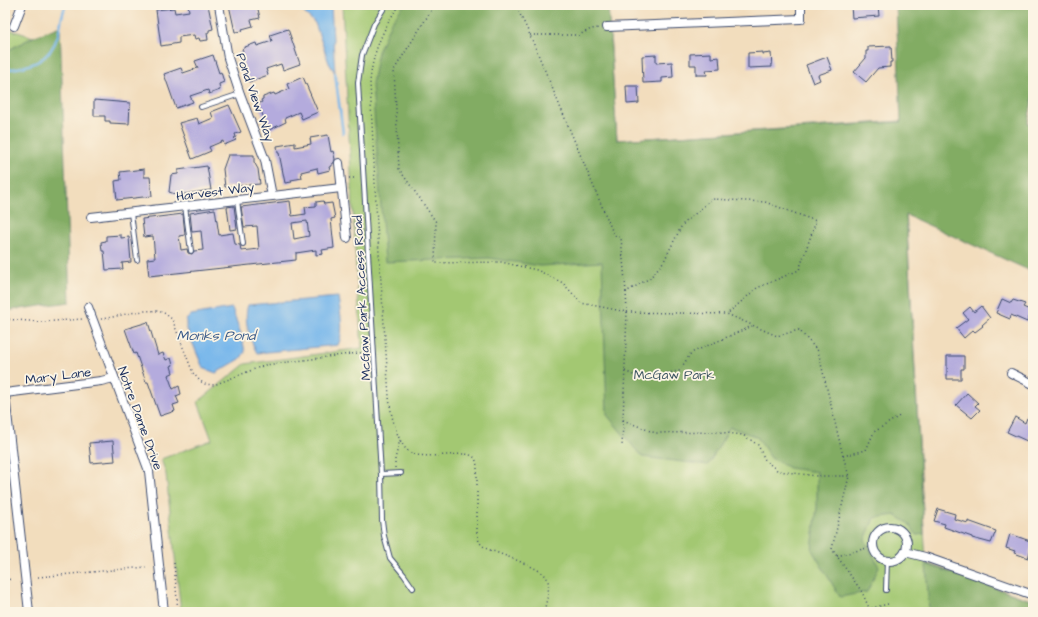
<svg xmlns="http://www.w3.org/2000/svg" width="1038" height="617" viewBox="0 0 1038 617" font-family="'Architects Daughter',sans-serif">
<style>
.green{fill:#a3c872;stroke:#5f7c68}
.forest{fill:#82ac64;stroke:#4e6e61}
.water{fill:#78b7eb;stroke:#4a73a4}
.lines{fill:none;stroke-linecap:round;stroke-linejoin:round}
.stream{stroke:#78b7eb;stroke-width:2.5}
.building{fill:#b4abdd;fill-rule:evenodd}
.lane-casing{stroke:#3b496c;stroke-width:6}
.street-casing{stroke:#3b496c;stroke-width:10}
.path{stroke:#3b496c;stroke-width:1.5;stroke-dasharray:1 3;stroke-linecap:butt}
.lane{stroke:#fff;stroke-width:4}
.street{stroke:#fff;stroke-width:8}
.labels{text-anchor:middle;stroke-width:3.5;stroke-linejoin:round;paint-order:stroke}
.street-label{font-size:13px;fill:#1b2f5e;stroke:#fcf5e5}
.park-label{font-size:13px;fill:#3d5563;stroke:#fcf5e5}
.water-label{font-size:14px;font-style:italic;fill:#375888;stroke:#fcf5e5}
</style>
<rect width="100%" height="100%" fill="#fcf5e5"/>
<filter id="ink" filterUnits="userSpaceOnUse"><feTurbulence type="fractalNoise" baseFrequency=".025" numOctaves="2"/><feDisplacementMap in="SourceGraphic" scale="8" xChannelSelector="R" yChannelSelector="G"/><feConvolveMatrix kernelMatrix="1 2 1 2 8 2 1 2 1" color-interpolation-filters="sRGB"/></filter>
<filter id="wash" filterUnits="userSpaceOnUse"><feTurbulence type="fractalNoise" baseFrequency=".012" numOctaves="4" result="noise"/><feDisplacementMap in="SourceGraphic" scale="16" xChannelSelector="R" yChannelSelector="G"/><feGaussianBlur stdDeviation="0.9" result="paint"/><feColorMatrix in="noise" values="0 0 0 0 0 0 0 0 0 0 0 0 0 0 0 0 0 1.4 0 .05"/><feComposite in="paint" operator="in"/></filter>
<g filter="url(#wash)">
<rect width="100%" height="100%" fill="#f2ddbd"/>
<g class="green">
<path d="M342 5H608L617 140 901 121 926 563 1033 601V612H181L166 474 161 459 212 440 198 402 245 364 362 348 356 266Z"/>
<path d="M5 28 33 37 5 52Z"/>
</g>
<g class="forest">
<path d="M404 5H608L617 140 901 122 896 5H1033V96L1028 123 1033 128V272L906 215 924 534 917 535 908 523 895 515 874 518 865 540 879 567 867 592 840 597 812 550 817 507V472L789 468 771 458 757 437 730 427 708 465 642 457 607 415 602 262 540 266 489 258 385 262 372 84 378 52 391 22Z"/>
<path d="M60 26 70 302 5 311V52L33 37Z"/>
<path d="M926 564 1033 601V612H929Z"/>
</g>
<g class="water">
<path d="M296 5H331L335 73 329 63 315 23Z"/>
<path d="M338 297C340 312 345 331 338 345L257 353C250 340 243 320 248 305Z"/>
<path d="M232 308 242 337 245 352 240 359 216 373 203 368 186 327V320L191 315Z"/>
</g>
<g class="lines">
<g class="stream">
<path d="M5 70C30 67 50 62 58 35 61 25 61 15 66 5"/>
<path d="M335 73 343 133"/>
</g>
</g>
<g id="blocks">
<g class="building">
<path d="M188 5H208L213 29 209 30V32L207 33 208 40 200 41 199 38 195 39 194 35 179 37V43L161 46 156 10 174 8 175 13 189 11Z"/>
<path d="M229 5H257L260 18 251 20 253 26 242 29 243 31 235 32Z"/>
<path d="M878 5 879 16 852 18 851 6Z"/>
<path d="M288 29 300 64 283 70 281 64 266 69 268 75 249 82 239 53 243 51 242 49 245 47 256 43 257 46 272 41 270 35Z"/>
<path d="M891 46 892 62H890V67L878 68 866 82 854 72 866 58V51H868V47Z"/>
<path d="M763 52V54L771 53 772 67 748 68V53Z"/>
<path d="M711 53V58L719 57 720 69 706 70 707 75H696V65H690V54Z"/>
<path d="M213 55 219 73 221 72 224 82 219 84 220 90 209 94 208 90 190 96 193 102 176 108 164 74 181 68 183 73 198 68 195 61Z"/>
<path d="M656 55V63L672 62 673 77 662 78V82L643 83 642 56Z"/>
<path d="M827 57 832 70 818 75 820 80 813 83 806 65Z"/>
<path d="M303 77 318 112 302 119 299 112 285 118 286 122 269 130 258 104 262 102 261 100 263 99V97L274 93 275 95 289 89 287 84Z"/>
<path d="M626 86H638L639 103 627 104Z"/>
<path d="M94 100 130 103 129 124 110 123V121H105V116H94Z"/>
<path d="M229 105 241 132 235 134 236 137 234 138 236 140 224 145 223 141 209 147 211 151 192 159 179 123 197 118 199 124 213 118 211 112Z"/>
<path d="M328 135 331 152 333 151 335 159 334 163H332V166L329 167 330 170 318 173 317 168 301 172 302 178 291 180 292 182 285 183 279 153H278L277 146 295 143V147L311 144 310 138Z"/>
<path d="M228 155H254V162L258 169 260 184 225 187 223 169Z"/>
<path d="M207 166 211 190 178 195 169 192 171 175 178 174V170Z"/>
<path d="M144 169V177H150L152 196 117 200 115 181 121 180 120 172Z"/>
<path d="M290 201 292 216 306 214 305 207 316 206V202L323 201 324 204 332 203 335 218 331 219 334 248 322 250 323 254 316 255V250L296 253V260L149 276 147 259 155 258 153 236 144 237 142 219 183 214 185 235 179 236 181 250 187 249 188 253 192 254 194 251 203 250 201 231 192 232 190 213 215 209 219 235 233 233 235 244 240 245 241 251 259 249 257 226 244 227 241 207ZM307 221 309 236 294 239 292 223Z"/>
<path d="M234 206 237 229 230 230 227 207Z"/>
<path d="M121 235V238L129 237 131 262 122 263 123 269 106 270 104 251H102L101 242 106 241V236Z"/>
<path d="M1002 299 1011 303 1013 300 1025 304 1023 307 1032 311 1027 322 1011 315 1010 319 996 313Z"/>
<path d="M981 306 990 318 982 325 983 326 975 332 973 330 964 338 956 328 968 319 963 313 970 307 974 312Z"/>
<path d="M148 322 158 355 163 353 166 360 171 358 173 365 171 366 173 373 168 375 173 389 179 386 181 394 176 396 179 403 173 405 175 411 160 416 148 382H146L136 353 134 354 125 329Z"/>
<path d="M947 356H964V369H961V379H947Z"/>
<path d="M967 393 978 403 975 406 980 410 972 418 956 405Z"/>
<path d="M1015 417 1025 423 1027 418 1033 421V436L1030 435 1027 441 1007 432Z"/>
<path d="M113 441 115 461 91 463 89 443Z"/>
<path d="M938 509 955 514 954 519 968 523V521L996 531 991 543 972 538V537L944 527 945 524 934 521Z"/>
<path d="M1010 534 1033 542 1028 558 1014 553 1015 551 1006 548Z"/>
</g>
</g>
</g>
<g filter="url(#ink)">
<use href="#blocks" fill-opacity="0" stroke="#3b496c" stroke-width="1"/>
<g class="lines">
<g class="lane-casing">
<g id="lane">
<path d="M386 5 374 24 362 55 358 83 381 474 382 520 384 536 390 558 404 575 413 588"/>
<path d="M201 107 240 94"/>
<path d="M237 200 243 244"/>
<path d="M185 206 191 251"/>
<path d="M131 213 137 260"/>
<path d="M381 474 401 473"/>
<path d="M886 590 887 560"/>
</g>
</g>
<g class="street-casing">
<g id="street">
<path d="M219 5 228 58 240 94 265 160 272 196"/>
<path d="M14 26 22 5"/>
<path d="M607 27 801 19V5"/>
<path d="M339 163 347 238"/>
<path d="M91 217 341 188"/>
<path d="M88 307 149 471 164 612"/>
<path d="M1011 373 1033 384"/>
<path d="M5 393 101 381 114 378"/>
<path d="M5 395 29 612"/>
<circle cx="890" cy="544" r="17"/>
<path d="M905 552 925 557 1033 595"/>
</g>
</g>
<g class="path">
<path d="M399 5C383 29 372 53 370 83L377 224 389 396C390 411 397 448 413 454 425 458 452 454 465 454 474 455 476 458 477 466V532L479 542 485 548C497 553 543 568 547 578 551 587 546 602 544 612"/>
<path d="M436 5 434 6 394 70 399 169 436 222 435 263 501 262 537 270 563 283 581 303 627 312 622 447"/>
<path d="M514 5 517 8 530 35 614 235 621 238 626 292 650 278 664 261 682 225 712 199 765 202 816 221 799 270 757 288 727 314 777 336 799 330 818 351 843 456 849 476 832 549 862 592 869 608"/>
<path d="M530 35H579L591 29 599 28"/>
<path d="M349 178H357"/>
<path d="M626 292 627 312 727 314"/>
<path d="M5 319 41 322 83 319"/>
<path d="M101 319C118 317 149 306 164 313 167 315 169 317 172 319L193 373 200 381 205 384 214 385 265 365 366 352"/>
<path d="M625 371 639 378 679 371 691 353 752 326"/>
<path d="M623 420 655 433 719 432 743 435 758 445 765 460 778 471 817 476H849"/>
<path d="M843 456 866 450 874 432 901 415"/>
<path d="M395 468V459L400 440"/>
<path d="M837 556 874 546"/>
<path d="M174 563 178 612"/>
<path d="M38 577 146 567"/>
<path d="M5 580 12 579"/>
<path d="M856 612 888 604"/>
</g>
<use href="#lane" class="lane"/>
<use href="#street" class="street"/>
</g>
</g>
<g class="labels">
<g class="street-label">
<text transform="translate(256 97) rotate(71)" y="5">Pond View Way</text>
<text transform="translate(215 191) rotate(-7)" y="5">Harvest Way</text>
<text transform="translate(361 298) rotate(-93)" y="5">McGaw Park Access Road</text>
<text transform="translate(58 375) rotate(-7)" y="5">Mary Lane</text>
<text transform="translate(141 418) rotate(70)" y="5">Notre Dame Drive</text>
</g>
<g class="park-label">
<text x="674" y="379">McGaw Park</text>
</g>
<g class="water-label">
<text x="216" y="340">Monks Pond</text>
</g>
</g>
<rect width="1038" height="617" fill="none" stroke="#fcf5e5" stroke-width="20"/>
</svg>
